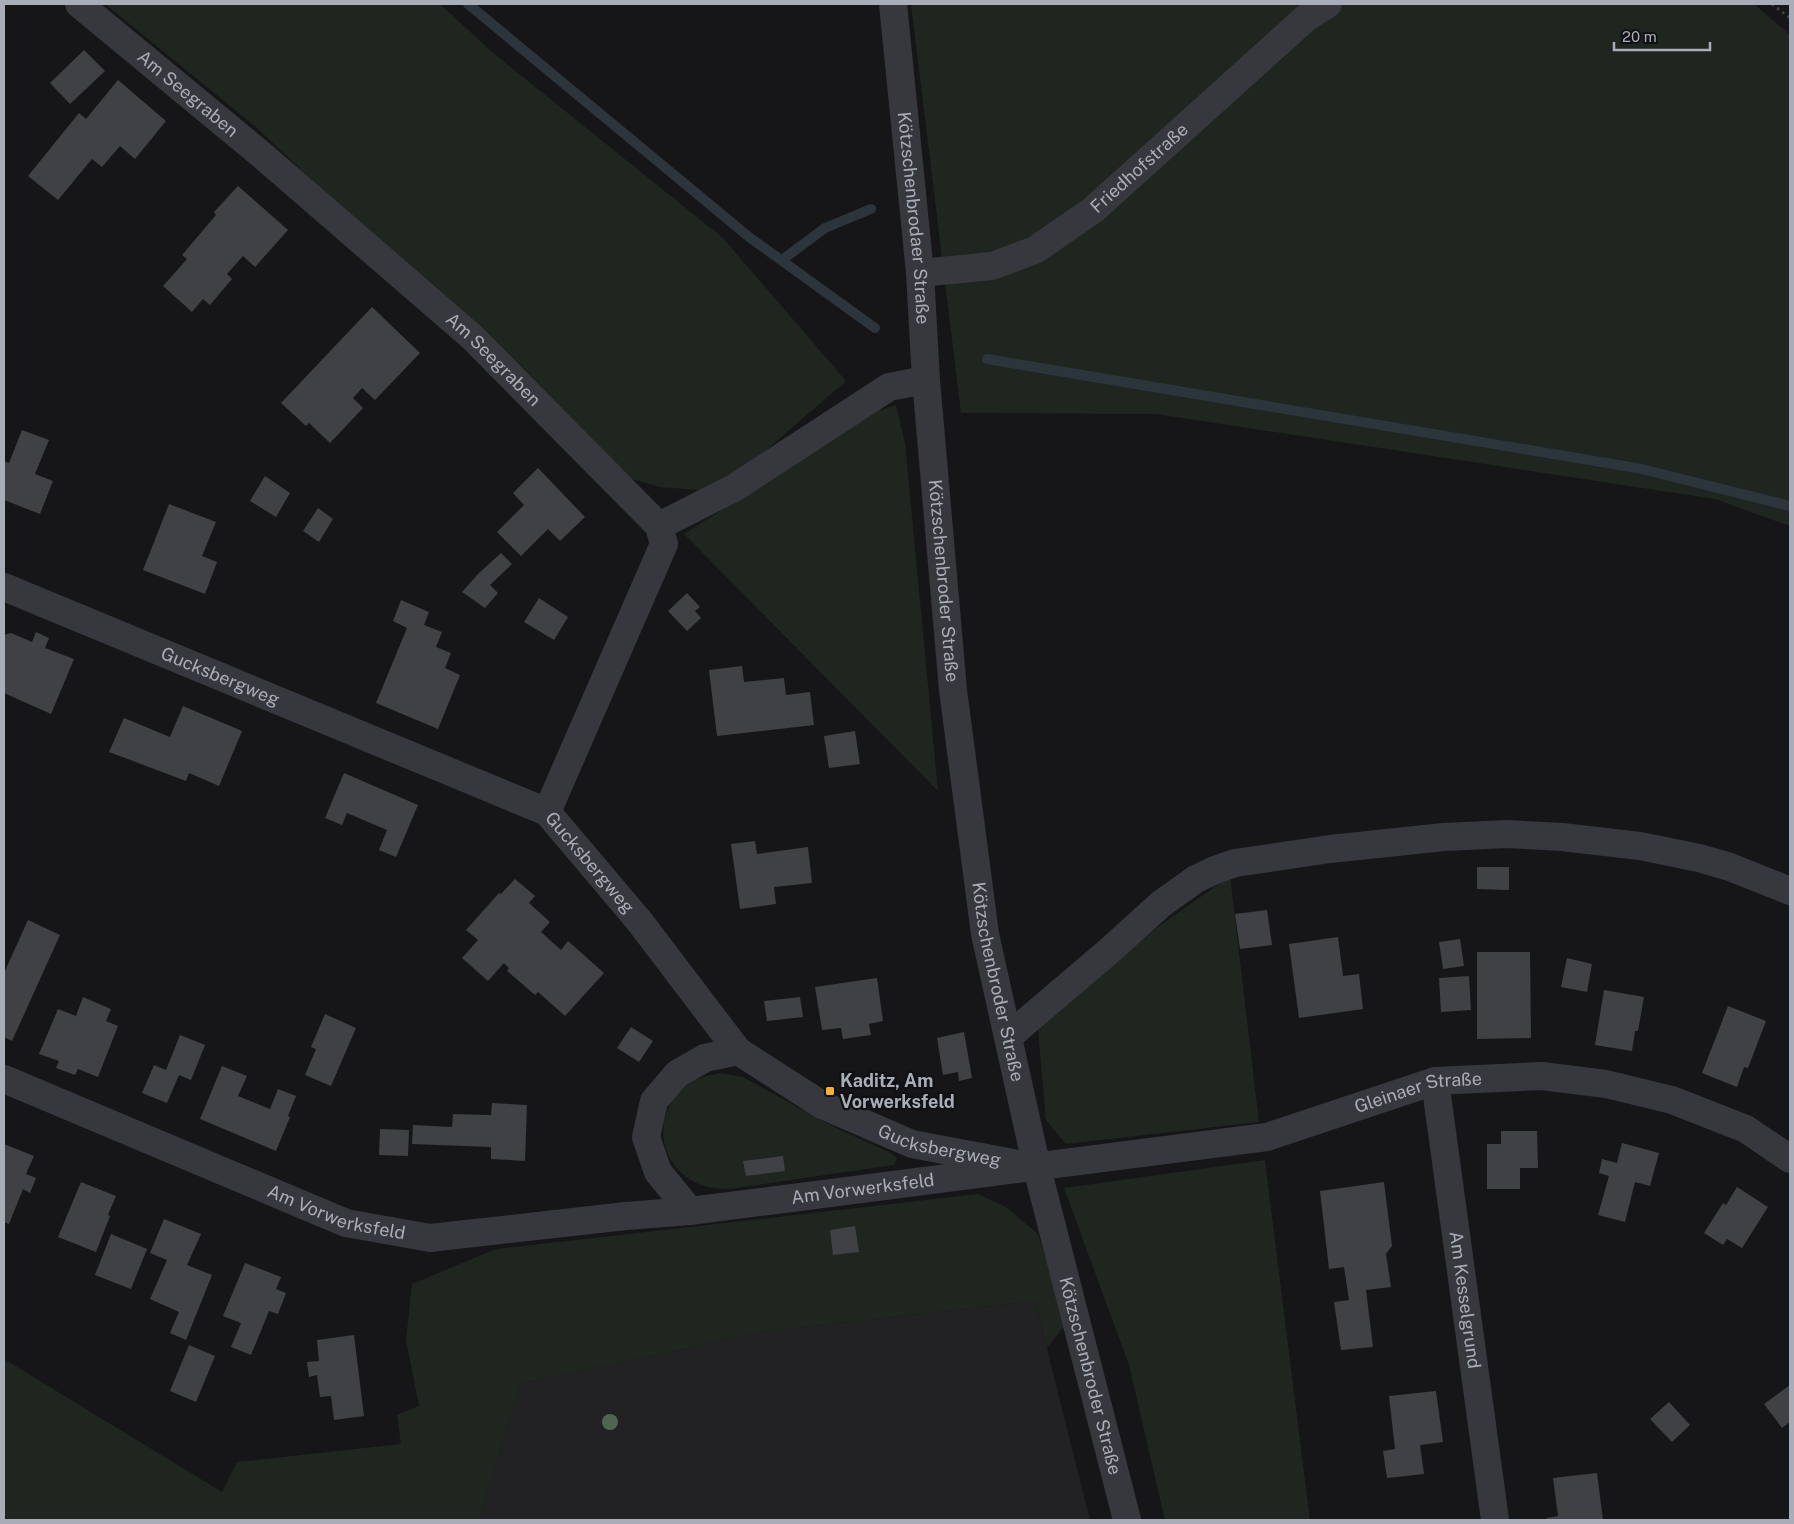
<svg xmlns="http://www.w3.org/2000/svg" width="1794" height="1524" viewBox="0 0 1794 1524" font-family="'Public Sans',sans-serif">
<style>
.built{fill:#222225}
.green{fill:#1e261f}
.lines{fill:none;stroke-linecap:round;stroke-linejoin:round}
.stream{stroke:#2c353c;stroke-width:10}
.building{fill:#404145}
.path{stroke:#3d3f44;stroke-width:3;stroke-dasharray:2.5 4;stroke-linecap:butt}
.minor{stroke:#37383d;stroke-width:28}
.tree{fill:#506452}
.poi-dot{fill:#f2b134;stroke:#111113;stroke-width:2}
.labels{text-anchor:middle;stroke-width:4.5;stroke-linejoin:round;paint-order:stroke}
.street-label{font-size:18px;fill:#a8adb8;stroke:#111113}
.poi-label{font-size:18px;font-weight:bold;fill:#a8adb8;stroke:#111113;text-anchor:start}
</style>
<rect width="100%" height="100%" fill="#161618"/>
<path class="built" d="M1035 1301 1090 1520H479L521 1383 658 1355 754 1333Z"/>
<g class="green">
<path d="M105 4H440L492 52 723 238 846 381 736 476 699 490 660 487 625 477 256 127Z"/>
<path d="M911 4H1754L1790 35V526L1715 499 1156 414 961 413Z"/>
<path d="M896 405 905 443 938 791 684 534 878 411Z"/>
<path d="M1230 876 1259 1122 1066 1144 1046 1120 1038 1029 1155 929Z"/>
<path d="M720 1073 743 1077 832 1126 891 1153 897 1158 894 1165 730 1189C725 1189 719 1189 714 1188 679 1183 655 1150 666 1115 669 1106 674 1095 681 1089 692 1079 706 1076 720 1073Z"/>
<path d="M1265 1160 1310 1520H1165L1129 1365 1064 1188Z"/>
<path d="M978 1194 1006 1207 1038 1234 1066 1324 1047 1348 1035 1301 754 1333 658 1355 521 1383 479 1520H4V1359L222 1492 237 1462 401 1444 397 1415 419 1406 406 1340 412 1284 496 1249Z"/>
</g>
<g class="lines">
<g class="stream">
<path d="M468 4 749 237 875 328"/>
<path d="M782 260 825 228 871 209"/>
<path d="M987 359 1642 469 1790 506"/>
</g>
</g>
<g class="building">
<path d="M84 50 105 71 70 104 50 83Z"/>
<path d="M118 80 166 121 135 159 120 146 102 167 92 159 58 200 28 176 79 113 86 119Z"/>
<path d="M238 186 288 230 255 267 243 256 227 274 232 279 210 305 203 299 192 312 163 286 187 259 182 255 216 215 214 212Z"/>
<path d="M372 307 420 353 375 400 362 388 353 398 363 408 330 443 309 423 306 426 281 403Z"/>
<path d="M22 430 49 440 35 474 53 481 40 514 4 500V461L9 463Z"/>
<path d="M538 468 585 517 560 541 548 529 521 556 497 532 524 505 513 493Z"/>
<path d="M265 476 290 493 276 517 250 501Z"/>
<path d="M169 504 216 522 202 556 217 562 205 594 143 570Z"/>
<path d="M318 508 333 519 319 542 303 531Z"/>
<path d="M501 553 512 564 490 585 498 593 485 608 462 592 478 574Z"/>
<path d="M687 593 700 607 695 611 701 618 687 631 668 611Z"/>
<path d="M539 598 568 617 554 640 524 622Z"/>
<path d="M401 600 429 612 424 625 442 632 436 647 451 653 445 668 460 675 438 729 376 703 407 628 393 621Z"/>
<path d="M36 632 49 638 45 648 74 659 51 714 4 693V635L11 633 32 642Z"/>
<path d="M742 666 744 682 784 678 786 695 810 692 814 725 717 736 709 670Z"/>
<path d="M183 706 242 731 219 786 189 773 186 781 109 752 124 718 170 737Z"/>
<path d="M855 731 860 764 829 768 824 736Z"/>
<path d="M344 773 418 805 396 857 379 850 387 830 347 813 342 825 325 818Z"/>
<path d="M755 841 757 854 808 847 812 883 774 887 776 904 740 909 731 844Z"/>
<path d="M1477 867H1509V890L1477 889Z"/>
<path d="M515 879 535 896 529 903 550 922 541 932 561 950 568 941 604 973 565 1016 538 992 535 995 507 971 509 968 504 963 488 981 462 958 478 940 466 930 499 893 501 894Z"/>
<path d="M1267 910 1272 945 1240 949 1235 914Z"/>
<path d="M28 920 60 935 12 1041 4 1037V973Z"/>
<path d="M1338 937 1343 976 1359 974 1363 1009 1299 1018 1289 944Z"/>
<path d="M1460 939 1464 966 1443 969 1439 942Z"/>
<path d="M1477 952H1530L1531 1038 1477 1039Z"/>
<path d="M1567 958 1592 964 1587 992 1561 987Z"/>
<path d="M1469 976 1471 1010 1441 1012 1439 978Z"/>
<path d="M877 978 883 1021 869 1024 871 1035 843 1039 841 1028 822 1030 815 987Z"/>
<path d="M1604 990 1644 997 1638 1031H1635L1632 1051 1595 1045Z"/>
<path d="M83 997 111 1009 106 1021 118 1026 98 1077 78 1069 75 1075 56 1068 59 1061 39 1054 58 1009 76 1016Z"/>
<path d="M800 997 803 1017 767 1021 764 1001Z"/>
<path d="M1728 1006 1766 1021 1748 1068 1744 1067 1737 1087 1702 1073Z"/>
<path d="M325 1014 356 1028 331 1086 305 1075 316 1049 311 1047Z"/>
<path d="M631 1027 653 1041 639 1062 617 1048Z"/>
<path d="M964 1032 972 1078 959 1081 958 1072 943 1075 937 1038Z"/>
<path d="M180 1035 205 1045 191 1080 179 1075 167 1103 142 1093 154 1065 166 1070Z"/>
<path d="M222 1066 247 1076 238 1096 270 1109 278 1089 296 1096 288 1116 290 1117 276 1151 200 1119Z"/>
<path d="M492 1103 527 1105 525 1161 491 1159V1147L412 1144 413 1125 452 1127 453 1114 491 1115Z"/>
<path d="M380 1129 409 1130 408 1156 379 1155Z"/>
<path d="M1501 1131H1537L1538 1168H1520V1189H1487V1144H1501Z"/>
<path d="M1622 1143 1659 1153 1650 1186 1635 1182 1625 1222 1598 1215 1609 1176 1599 1173 1602 1159 1617 1163Z"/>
<path d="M4 1144 34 1156 26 1174 36 1178 30 1193 23 1189 9 1224 4 1222Z"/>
<path d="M783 1156 785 1171 746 1176 743 1161Z"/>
<path d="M81 1182 116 1196 108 1215 110 1216 96 1252 58 1237Z"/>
<path d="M1384 1182 1392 1246 1386 1254 1391 1287 1366 1290 1373 1347 1341 1350 1334 1302 1349 1300 1344 1267 1329 1269 1320 1191Z"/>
<path d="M1737 1187 1768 1207 1742 1248 1727 1239 1723 1245 1704 1233 1723 1203 1726 1205Z"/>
<path d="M164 1219 201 1234 187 1265 212 1275 186 1340 170 1333 179 1312 150 1299 167 1260 150 1253Z"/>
<path d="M855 1226 859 1252 833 1255 830 1230Z"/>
<path d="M111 1234 147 1249 131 1289 95 1275Z"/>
<path d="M245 1263 281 1277 276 1289 286 1293 278 1314 269 1311 251 1355 231 1347 241 1323 223 1316Z"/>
<path d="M354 1335 364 1416 334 1420 331 1396 320 1397 317 1375 309 1377 307 1362 319 1361 317 1340Z"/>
<path d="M189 1345 215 1356 196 1402 170 1391Z"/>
<path d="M1790 1385V1422L1782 1428 1764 1404Z"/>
<path d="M1436 1391 1443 1442 1420 1445 1424 1474 1387 1478 1383 1451 1395 1449 1389 1396Z"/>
<path d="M1669 1402 1690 1425 1672 1442 1650 1419Z"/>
<path d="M1597 1473 1603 1520H1547V1518L1558 1516 1553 1478Z"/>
</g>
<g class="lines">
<path class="path" d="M1772 4 1790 18"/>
<g class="minor">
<path id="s1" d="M79 4 263 156 472 337 659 526 664 544 547 812"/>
<path id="s2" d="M893 4 920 273 926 380 953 690 985 934 1037 1168 1127 1520"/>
<path id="s3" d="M920 273 992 266 1035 250 1093 210 1307 17 1328 4"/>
<path d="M659 526 734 488 889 387 926 380"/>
<path id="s4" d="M4 587 547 812 640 922 738 1051 822 1105 912 1144 1013 1163"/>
<path d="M1008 1037 1109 951 1161 904 1196 879 1215 870 1235 863 1330 849 1444 837 1507 834 1562 837 1640 846 1699 858 1730 867 1790 891"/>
<path id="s5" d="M4 1079 346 1223 430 1238 626 1216 690 1211 1267 1137 1435 1081 1542 1076 1606 1084 1672 1100 1746 1129 1790 1159"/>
<path id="s6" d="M1435 1081 1495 1520"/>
<path d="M690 1211 658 1172 646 1137 654 1101 677 1074 705 1058 738 1051"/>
</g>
</g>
<circle class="tree" cx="610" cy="1422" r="8"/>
<rect class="poi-dot" x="825" y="1086" width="10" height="10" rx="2.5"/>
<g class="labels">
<g class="street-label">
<text dy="6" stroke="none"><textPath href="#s1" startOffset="141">Am Seegraben</textPath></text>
<text dy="6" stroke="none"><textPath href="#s3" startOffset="251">Friedhofstraße</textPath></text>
<text dy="6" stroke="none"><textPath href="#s2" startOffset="215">Kötzschenbrodaer Straße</textPath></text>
<text dy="6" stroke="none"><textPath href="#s1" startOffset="546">Am Seegraben</textPath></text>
<text dy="6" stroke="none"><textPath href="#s2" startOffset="579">Kötzschenbroder Straße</textPath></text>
<text dy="6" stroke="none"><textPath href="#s4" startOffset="234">Gucksbergweg</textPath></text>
<text dy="6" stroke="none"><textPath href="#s4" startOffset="654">Gucksbergweg</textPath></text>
<text dy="6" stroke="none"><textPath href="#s2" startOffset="984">Kötzschenbroder Straße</textPath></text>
<text dy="6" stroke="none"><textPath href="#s5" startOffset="1458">Gleinaer Straße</textPath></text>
<text dy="6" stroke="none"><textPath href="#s4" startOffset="1119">Gucksbergweg</textPath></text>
<text dy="6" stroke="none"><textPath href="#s5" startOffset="892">Am Vorwerksfeld</textPath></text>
<text dy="6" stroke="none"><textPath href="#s5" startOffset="359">Am Vorwerksfeld</textPath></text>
<text dy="6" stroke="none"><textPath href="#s6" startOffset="221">Am Kesselgrund</textPath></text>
<text dy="6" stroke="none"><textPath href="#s2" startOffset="1389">Kötzschenbroder Straße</textPath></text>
</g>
<g class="poi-label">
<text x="840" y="1087">Kaditz, Am<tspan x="840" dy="21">Vorwerksfeld</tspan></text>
</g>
</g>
<rect width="1794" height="1524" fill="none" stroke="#a8adb8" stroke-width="10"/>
<path d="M1614 42v8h96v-8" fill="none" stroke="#a8adb8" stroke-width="2.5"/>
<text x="1622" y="42" font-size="15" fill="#a8adb8" stroke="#111113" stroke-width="4" paint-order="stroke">20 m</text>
</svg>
